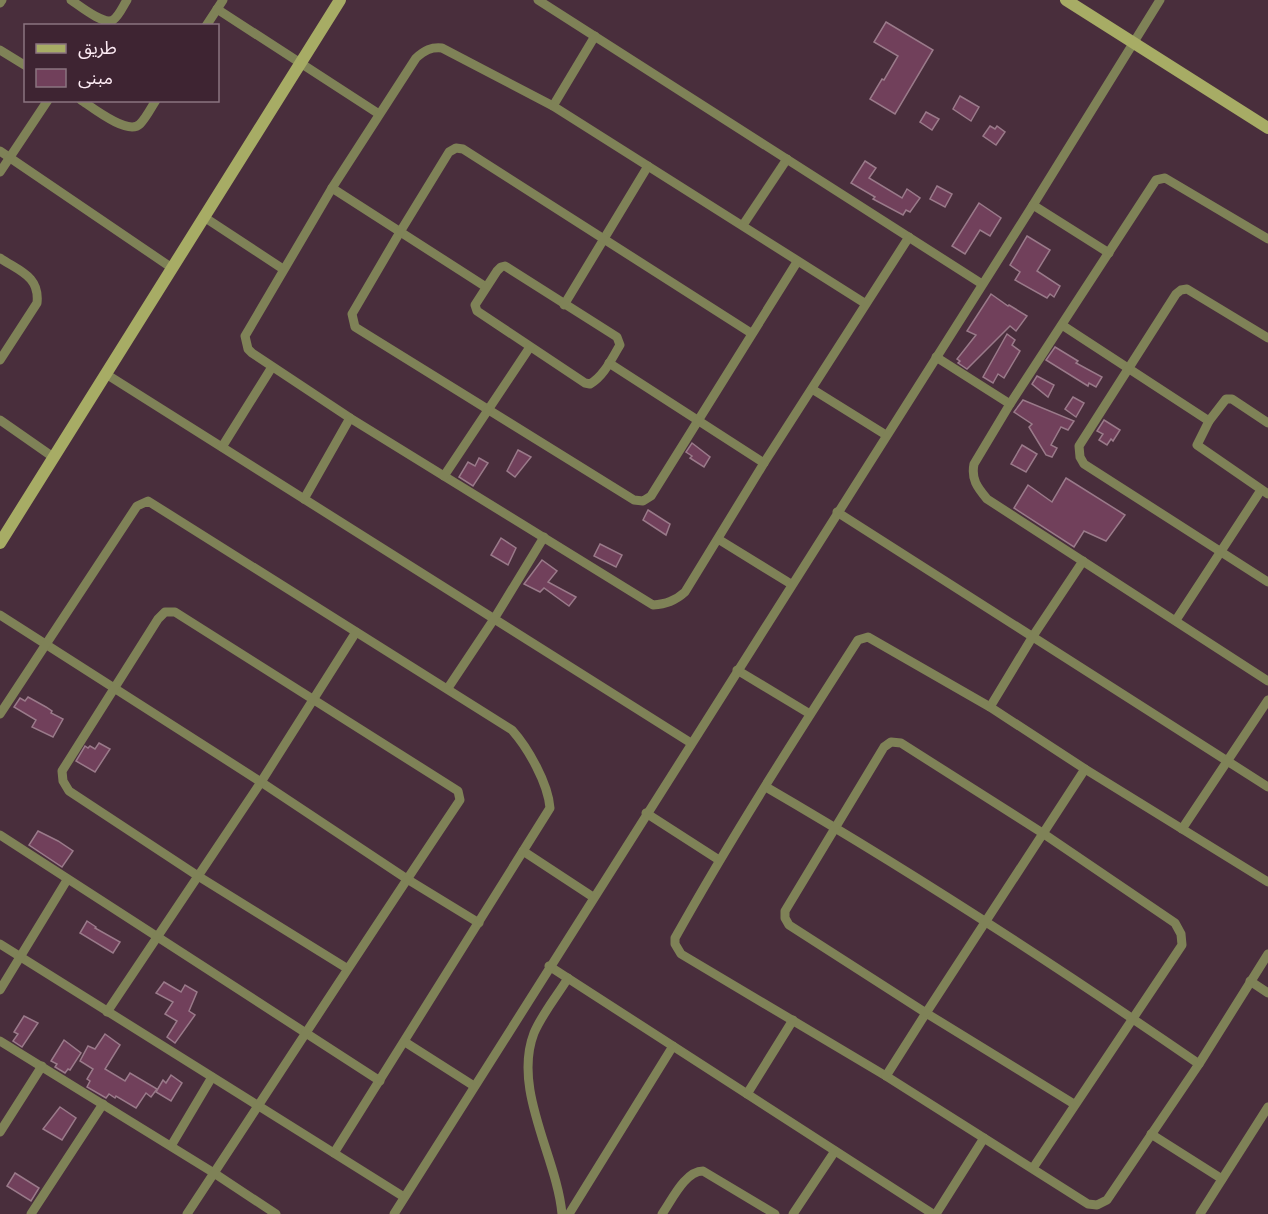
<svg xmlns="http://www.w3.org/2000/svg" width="1268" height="1214" viewBox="0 0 1268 1214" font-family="'Source Serif 4','Noto Sans Arabic',serif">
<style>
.building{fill:#71405b;stroke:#9a7a8a;stroke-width:1.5}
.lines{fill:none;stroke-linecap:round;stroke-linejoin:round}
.street{stroke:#7f8257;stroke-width:9}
.secondary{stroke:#a7ac65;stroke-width:12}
</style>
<rect width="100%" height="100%" fill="#492e3c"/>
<g class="building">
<path d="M886 22 933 50 895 114 870 99 882 79 884 80 898 56 874 42Z"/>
<path d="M960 96 979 107 971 121 953 109Z"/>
<path d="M926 112 939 119 932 130 920 122Z"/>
<path d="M990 126 995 129 997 126 1005 132 996 145 983 136Z"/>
<path d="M865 161 876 168 869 178 902 198 907 189 920 198 910 212 906 210 903 215 873 199 875 197 851 183Z"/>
<path d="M937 186 952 194 945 207 930 199Z"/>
<path d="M979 203 1001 218 990 236 980 230 965 254 952 246Z"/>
<path d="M1027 236 1050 250 1037 271 1060 286 1054 297 1050 294 1047 298 1015 280 1020 272 1010 265Z"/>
<path d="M991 294 1008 306 1009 305 1027 316 1016 331 1010 326 967 369 958 363 960 361 957 359 976 335 967 331Z"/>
<path d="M1007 334 1015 340 1012 345 1020 351 1004 378 998 374 993 383 983 377Z"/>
<path d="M1055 347 1078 361 1076 363 1102 377 1096 387 1089 383 1088 386 1046 360Z"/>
<path d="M1037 376 1054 385 1048 397 1032 384Z"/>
<path d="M1073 397 1084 403 1076 417 1065 409Z"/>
<path d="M1023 400 1074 421 1068 430 1061 427 1051 445 1057 448 1052 457 1046 455 1029 427 1032 424 1014 412Z"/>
<path d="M1104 420 1120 430 1113 441 1111 439 1107 445 1099 440 1103 434 1097 431Z"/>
<path d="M692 443 710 457 704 467 690 458 692 456 686 452Z"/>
<path d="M1022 445 1037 454 1026 472 1011 464Z"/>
<path d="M518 450 531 457 515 477 507 471Z"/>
<path d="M479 458 488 463 473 486 459 477 468 462 475 466Z"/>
<path d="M1066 478 1125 515 1106 541 1084 531 1074 547 1014 508 1028 485 1052 502Z"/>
<path d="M648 510 670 524 666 535 643 520Z"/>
<path d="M501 538 516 548 508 565 491 555Z"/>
<path d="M600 544 622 555 616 567 594 556Z"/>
<path d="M542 560 557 571 548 582 576 597 569 606 544 588 540 592 524 584Z"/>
<path d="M28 697 46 707 52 711 51 713 63 719 53 737 32 727 36 720 14 707 20 698 25 701Z"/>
<path d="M99 743 110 749 95 772 76 761 85 746 88 748 90 746 95 749Z"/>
<path d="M38 831 58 841 73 851 62 867 29 845Z"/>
<path d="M87 921 96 927 95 928 120 942 113 953 80 933Z"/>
<path d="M164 982 181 992 185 985 197 992 189 1011 195 1015 175 1043 167 1037 177 1021 165 1014 173 1002 156 993Z"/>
<path d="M24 1016 38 1023 22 1047 13 1041 18 1034 14 1032Z"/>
<path d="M105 1034 120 1045 105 1069 125 1081 130 1073 157 1089 151 1097 146 1093 136 1108 116 1096 115 1098 109 1094 106 1098 87 1087 90 1081 87 1079 93 1069 80 1061 88 1046 95 1049Z"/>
<path d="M64 1040 81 1053 70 1070 68 1069 65 1073 55 1067 57 1064 51 1061Z"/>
<path d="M171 1075 182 1083 171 1101 156 1092 163 1080 166 1083Z"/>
<path d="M60 1107 76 1118 62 1140 43 1129Z"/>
<path d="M15 1173 39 1188 31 1201 7 1186Z"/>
</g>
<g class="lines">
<g class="street">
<path d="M71 0C80 6 103 25 113 20 119 16 123 6 127 0"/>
<path d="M538 0 982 284"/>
<path d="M0 3 2 0"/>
<path d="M217 9 379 114"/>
<path d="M206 26 223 0"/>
<path d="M0 50 26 66"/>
<path d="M81 100C93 108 128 136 140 124 146 118 151 108 156 100"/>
<path d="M553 106 595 36"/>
<path d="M0 151 172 268"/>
<path d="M0 172 48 100"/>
<path d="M332 188 486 287"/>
<path d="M1033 205 1109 253"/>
<path d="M204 217 283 269"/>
<path d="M743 225 787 159"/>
<path d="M1268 239 1165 178 1156 180 1010 404 974 464C971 479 977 487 987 499L1268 681"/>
<path d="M0 258C19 271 40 276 37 303L0 360"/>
<path d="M505 266 617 337 620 345C612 358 604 376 590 384L585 383 477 311 475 305 497 271 501 267Z"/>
<path d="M866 304 553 106 442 48C431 47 425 50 416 58L332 188 245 336 248 349 252 353 350 418 653 605C666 604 675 601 685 592L764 463 909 237"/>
<path d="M564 305 648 166"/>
<path d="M1062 325 1209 421"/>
<path d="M751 333 463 149 456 148 449 152 400 232 352 314 355 327 634 500 643 501 651 496 797 262"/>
<path d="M1268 338 1187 289 1181 290 1176 294 1079 446 1080 457 1084 464 1268 582"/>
<path d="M936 357 1010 404"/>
<path d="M609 363 764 463"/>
<path d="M106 374 691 743"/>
<path d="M812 389 886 435"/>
<path d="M0 420 53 457"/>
<path d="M1268 423 1232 399H1226L1209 421 1197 445 1268 494"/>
<path d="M222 447 272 367"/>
<path d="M444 476 530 347"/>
<path d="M304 499 350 418"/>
<path d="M837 512 1268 787"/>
<path d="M718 539 791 584"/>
<path d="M0 615 261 782 407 879 479 923"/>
<path d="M1176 620 1261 490"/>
<path d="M737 670 810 714"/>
<path d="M448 688 494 619 544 537"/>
<path d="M990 707 1033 636 1083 561"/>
<path d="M0 714 137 506 148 501 512 730C528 748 548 783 550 808L334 1153"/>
<path d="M766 787C914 873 1058 967 1199 1064"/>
<path d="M646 813 719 860"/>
<path d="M1182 829 1268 700"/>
<path d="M0 835 380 1081"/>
<path d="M523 851 593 897"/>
<path d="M1268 882 1085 769 990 707 868 637 858 640C795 738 732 836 675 938V944L681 954 886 1076 1088 1204 1097 1205 1107 1200 1199 1064 1268 954"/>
<path d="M0 944 404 1197"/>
<path d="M549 966 933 1214"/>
<path d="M1250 981 1268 993"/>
<path d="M0 990 67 880"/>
<path d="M107 1012 261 782 356 632"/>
<path d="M0 1041 214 1173 276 1214"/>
<path d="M405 1042 474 1086"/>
<path d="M886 1076 926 1013 1074 1104"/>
<path d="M747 1094 793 1020"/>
<path d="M0 1132 42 1066"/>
<path d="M1151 1134 1222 1179"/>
<path d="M171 1146 212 1077"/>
<path d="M1033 1168 1182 945 1181 934 1175 923 1044 834 901 743 891 742 884 747 785 911V918L789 925 926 1013 1085 769"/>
<path d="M31 1214 103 1104"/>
<path d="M187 1214C278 1076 368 937 460 800L458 791 175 612H165L158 619 62 771 63 781 69 791 198 876 348 969"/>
<path d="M394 1214 1033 205 1160 0"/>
<path d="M562 1214C557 1157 512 1090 534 1033 542 1014 557 996 568 978"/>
<path d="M569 1214 673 1046"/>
<path d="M662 1214C672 1200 685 1171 703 1171L775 1214"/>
<path d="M793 1214 835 1151"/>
<path d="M936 1214 984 1138"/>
<path d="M1200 1214 1268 1107"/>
</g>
<g class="secondary">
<path d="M1066 0 1268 128"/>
<path d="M0 543 340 0"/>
</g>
</g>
<rect x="24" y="24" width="195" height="78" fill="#3e2432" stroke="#8b7480" stroke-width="1.5"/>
<rect x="36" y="44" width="30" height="9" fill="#a7ac65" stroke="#8b7480" stroke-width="1.5"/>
<text x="78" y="54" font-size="18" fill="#feecf5">طريق</text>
<rect x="36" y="69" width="30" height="18" fill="#71405b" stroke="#8b7480" stroke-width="1.5"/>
<text x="78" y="84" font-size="18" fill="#feecf5">مبنى</text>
</svg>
